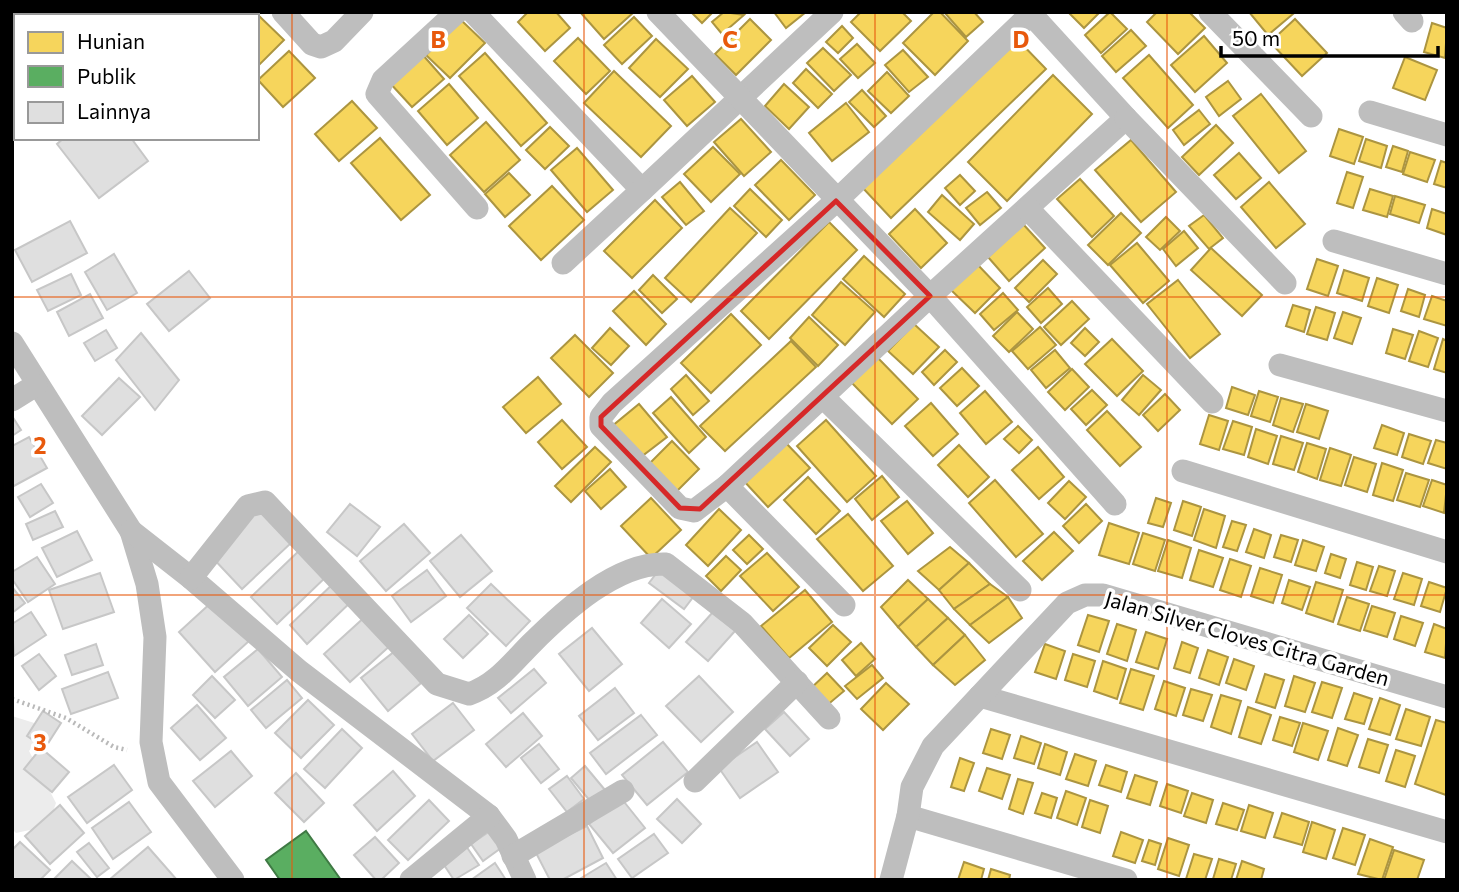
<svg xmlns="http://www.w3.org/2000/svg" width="1459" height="892" viewBox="0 0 1459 892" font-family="Commissioner,sans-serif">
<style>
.green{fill:#ececec}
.homes{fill:#f6d55c;stroke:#ac9540;stroke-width:2}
.public{fill:#5aae61;stroke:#3f7a44;stroke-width:2}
.building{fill:#dfdfdf;stroke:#c7c7c7;stroke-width:2}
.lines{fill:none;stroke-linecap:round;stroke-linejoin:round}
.path{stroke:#b9b9b9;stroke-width:4.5;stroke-dasharray:2 3.5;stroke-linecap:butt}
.minor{stroke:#bebebe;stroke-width:23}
.marked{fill:none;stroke:#d62828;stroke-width:5;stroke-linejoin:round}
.grid{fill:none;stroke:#e8590c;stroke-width:2;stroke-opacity:0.55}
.labels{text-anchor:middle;stroke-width:7;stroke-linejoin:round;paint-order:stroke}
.street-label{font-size:21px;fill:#000;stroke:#fff}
.grid-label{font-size:23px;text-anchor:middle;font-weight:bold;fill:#e8590c;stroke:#fff;stroke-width:7;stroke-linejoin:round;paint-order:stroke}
</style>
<rect width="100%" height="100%" fill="#fff"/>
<path class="green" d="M12 716 47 727 29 751 56 803 48 826 16 833 12 829Z"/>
<g class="homes">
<path d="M166 12H208V16H167Z"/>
<path d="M246 12H255L284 40 258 66 257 16H242Z"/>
<path d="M528 12H556L570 28 545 51 518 22Z"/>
<path d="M580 12H634L604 39Z"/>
<path d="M691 12H713L702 23Z"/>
<path d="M724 12 744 15 722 34 712 22Z"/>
<path d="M774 12H806L786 28Z"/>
<path d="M861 12H902L911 21 880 51 851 22Z"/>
<path d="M934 12H940L968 41 935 75 903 43Z"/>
<path d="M944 12H974L983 22 966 37Z"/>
<path d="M1068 12H1100L1084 28Z"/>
<path d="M1110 12 1127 29 1101 53 1085 35Z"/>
<path d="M1157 12H1189L1205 28 1178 54 1147 22Z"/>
<path d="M1249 12H1291L1293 14 1268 35Z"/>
<path d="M634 17 652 36 622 64 604 45Z"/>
<path d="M750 19 771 40 736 75 715 54Z"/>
<path d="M1295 19 1327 53 1302 76 1270 42Z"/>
<path d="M461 20 485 43 450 78 426 55Z"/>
<path d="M1432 23 1447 28 1445 58 1424 52Z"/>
<path d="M842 26 853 38 838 53 826 42Z"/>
<path d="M1131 30 1146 46 1116 72 1102 56Z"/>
<path d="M1204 36 1227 63 1195 92 1171 65Z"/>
<path d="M578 38 610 71 586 94 554 61Z"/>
<path d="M1016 38 1046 69 891 218 861 186Z"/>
<path d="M656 39 688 69 660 97 629 68Z"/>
<path d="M857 44 875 63 858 78 840 59Z"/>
<path d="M823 48 851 75 834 91 807 63Z"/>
<path d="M903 50 928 77 909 92 885 65Z"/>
<path d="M289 51 315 78 283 107 258 80Z"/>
<path d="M485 53 547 123 521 146 459 76Z"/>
<path d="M422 54 444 79 412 107 389 82Z"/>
<path d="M1149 55 1193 105 1168 128 1123 78Z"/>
<path d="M1405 57 1437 70 1425 100 1393 88Z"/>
<path d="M806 69 832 94 818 108 793 83Z"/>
<path d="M614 71 671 126 641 157 584 103Z"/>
<path d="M887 72 909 96 891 113 868 91Z"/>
<path d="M1053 75 1092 114 1007 201 968 162Z"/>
<path d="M692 76 715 102 687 126 664 100Z"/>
<path d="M1228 81 1241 99 1219 116 1206 97Z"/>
<path d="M449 84 478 118 447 145 418 111Z"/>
<path d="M784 84 809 107 789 129 765 106Z"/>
<path d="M862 90 886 116 874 127 849 102Z"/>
<path d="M1261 94 1306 151 1279 173 1233 116Z"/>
<path d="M352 101 377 128 339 161 315 134Z"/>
<path d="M846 103 869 132 832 161 809 133Z"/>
<path d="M1199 110 1210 124 1184 145 1173 130Z"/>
<path d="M741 119 771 152 744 176 714 142Z"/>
<path d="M486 122 520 160 484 192 450 155Z"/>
<path d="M1216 125 1233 143 1199 175 1182 157Z"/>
<path d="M550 127 569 146 545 169 526 150Z"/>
<path d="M1339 129 1363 137 1354 164 1330 156Z"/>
<path d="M380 138 430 195 401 220 351 163Z"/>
<path d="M1366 139 1387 146 1381 168 1359 161Z"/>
<path d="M1131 140 1176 192 1141 222 1095 170Z"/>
<path d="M1393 146 1408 151 1402 172 1386 167Z"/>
<path d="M713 147 740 174 711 202 684 174Z"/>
<path d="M577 148 613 190 587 212 551 170Z"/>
<path d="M1410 152 1435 160 1427 182 1403 174Z"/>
<path d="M1239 153 1261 178 1236 199 1214 175Z"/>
<path d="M781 160 815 195 789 220 755 185Z"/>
<path d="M1441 161 1447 163V188L1434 184Z"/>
<path d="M1347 172 1363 177 1353 208 1337 203Z"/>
<path d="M509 173 530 195 505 217 485 194Z"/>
<path d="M960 175 975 191 960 205 945 188Z"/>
<path d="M1080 179 1114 216 1092 237 1057 199Z"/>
<path d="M680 182 704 211 686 225 662 197Z"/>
<path d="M1269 182 1305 224 1276 248 1241 207Z"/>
<path d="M552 186 584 220 541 260 509 226Z"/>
<path d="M750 189 782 220 766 237 734 206Z"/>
<path d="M1370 189 1393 196 1387 217 1363 210Z"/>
<path d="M987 192 1001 208 980 225 966 208Z"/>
<path d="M942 195 974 224 960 240 928 212Z"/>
<path d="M1395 196 1425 205 1419 223 1390 214Z"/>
<path d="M655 200 682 228 632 278 604 251Z"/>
<path d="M730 208 757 233 691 302 665 278Z"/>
<path d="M915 209 947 243 921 268 889 234Z"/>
<path d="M1432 209 1447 214V235L1427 228Z"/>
<path d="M1121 213 1141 233 1108 265 1088 245Z"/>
<path d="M1204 215 1223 238 1209 249 1189 226Z"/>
<path d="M1166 217 1180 231 1160 250 1146 237Z"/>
<path d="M829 222 857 250 769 339 741 311Z"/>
<path d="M1023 224 1045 248 1009 281 988 257Z"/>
<path d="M1184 231 1198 248 1176 266 1163 249Z"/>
<path d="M1137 243 1169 281 1143 303 1110 265Z"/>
<path d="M1211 248 1262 295 1242 316 1191 270Z"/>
<path d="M864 256 905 294 884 317 843 279Z"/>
<path d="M1317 259 1338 266 1328 296 1307 289Z"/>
<path d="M1043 260 1057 274 1029 302 1015 288Z"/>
<path d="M977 264 1000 288 975 313 951 290Z"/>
<path d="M1344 270 1369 278 1362 301 1337 293Z"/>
<path d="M653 275 677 299 662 313 639 290Z"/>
<path d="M1377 278 1398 285 1389 313 1368 306Z"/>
<path d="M1178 280 1220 334 1190 358 1147 304Z"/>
<path d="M841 282 875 312 845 345 812 315Z"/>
<path d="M1048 288 1062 304 1041 323 1027 307Z"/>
<path d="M1408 289 1425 295 1419 317 1401 311Z"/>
<path d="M634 291 666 324 646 345 613 311Z"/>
<path d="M1003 293 1018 310 994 330 980 314Z"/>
<path d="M1432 296 1447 301V326L1424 319Z"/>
<path d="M1072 301 1089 319 1061 345 1044 327Z"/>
<path d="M1293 305 1310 310 1304 332 1286 326Z"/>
<path d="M1316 307 1335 313 1327 340 1307 334Z"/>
<path d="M1017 312 1033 329 1009 352 993 336Z"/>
<path d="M1343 312 1361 318 1352 344 1334 338Z"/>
<path d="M731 314 761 345 711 393 681 363Z"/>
<path d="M809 317 838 345 818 366 790 338Z"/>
<path d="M914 324 939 347 913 374 888 351Z"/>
<path d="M1040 327 1056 345 1028 369 1012 351Z"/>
<path d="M610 328 629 346 611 365 592 348Z"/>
<path d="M1085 328 1099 342 1085 356 1071 343Z"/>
<path d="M1393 329 1413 335 1405 359 1386 353Z"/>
<path d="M1419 331 1438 338 1428 367 1409 361Z"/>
<path d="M575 335 613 373 589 397 551 358Z"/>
<path d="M1112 339 1143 371 1117 396 1085 364Z"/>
<path d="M1443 339 1447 341V373L1434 369Z"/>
<path d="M791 341 816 367 725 451 700 426Z"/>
<path d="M945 350 957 362 934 385 922 372Z"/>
<path d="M1055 350 1070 368 1046 388 1031 370Z"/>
<path d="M877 357 918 399 892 424 851 382Z"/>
<path d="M962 368 979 386 957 406 940 388Z"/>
<path d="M1072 369 1089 387 1065 410 1048 392Z"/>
<path d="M686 375 709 401 693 415 671 389Z"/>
<path d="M1143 375 1161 390 1139 415 1122 400Z"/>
<path d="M538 377 561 404 526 433 503 407Z"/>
<path d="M1232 387 1255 395 1248 415 1226 408Z"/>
<path d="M1092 390 1107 405 1086 425 1071 409Z"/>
<path d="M985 391 1012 422 986 444 960 413Z"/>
<path d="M1259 391 1278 397 1270 422 1251 416Z"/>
<path d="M1165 394 1180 410 1158 431 1143 415Z"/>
<path d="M671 397 706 437 689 453 653 413Z"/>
<path d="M1281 398 1303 404 1293 432 1273 425Z"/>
<path d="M931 403 958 434 933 456 905 426Z"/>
<path d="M639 404 667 437 637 460 611 427Z"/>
<path d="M1306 404 1328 411 1319 439 1297 432Z"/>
<path d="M1107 411 1141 447 1120 466 1087 430Z"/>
<path d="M1209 415 1228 421 1219 450 1200 444Z"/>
<path d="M562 420 587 447 562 469 538 442Z"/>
<path d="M826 420 876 476 847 502 797 446Z"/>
<path d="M1233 421 1252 427 1244 455 1223 449Z"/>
<path d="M1382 425 1404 433 1397 455 1374 448Z"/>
<path d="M1018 426 1032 440 1019 453 1004 439Z"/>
<path d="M1256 429 1277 436 1268 464 1248 457Z"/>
<path d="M1409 434 1431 441 1423 464 1402 457Z"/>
<path d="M1281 436 1303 443 1294 470 1273 464Z"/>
<path d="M1436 440 1447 443V469L1428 463Z"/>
<path d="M672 441 699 469 677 491 650 463Z"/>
<path d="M785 442 810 468 768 507 743 480Z"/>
<path d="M1307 443 1326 449 1317 479 1298 472Z"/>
<path d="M959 445 989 477 968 497 938 465Z"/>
<path d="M595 447 611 462 571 502 555 486Z"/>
<path d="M1038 447 1064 477 1039 499 1012 470Z"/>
<path d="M1330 448 1351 455 1341 486 1320 480Z"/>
<path d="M1354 457 1376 464 1367 492 1345 485Z"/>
<path d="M1382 463 1403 470 1393 501 1373 495Z"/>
<path d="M610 469 626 487 601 509 585 491Z"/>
<path d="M1406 473 1429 480 1420 507 1397 500Z"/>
<path d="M882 476 899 497 872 520 855 499Z"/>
<path d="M808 477 840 511 816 534 784 500Z"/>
<path d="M995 480 1043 534 1016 557 969 503Z"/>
<path d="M1432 480 1447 485 1444 513 1423 506Z"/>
<path d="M1069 481 1086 497 1065 519 1048 503Z"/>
<path d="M651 498 681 530 651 558 621 526Z"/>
<path d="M1156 498 1171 503 1163 527 1148 523Z"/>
<path d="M907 501 933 533 908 554 881 521Z"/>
<path d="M1183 501 1201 507 1192 536 1174 530Z"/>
<path d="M1086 504 1102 521 1079 543 1063 526Z"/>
<path d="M719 509 741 530 708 566 686 545Z"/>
<path d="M1204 509 1225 516 1216 548 1194 540Z"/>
<path d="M848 514 893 566 863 591 817 539Z"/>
<path d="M1232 521 1246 525 1237 551 1223 547Z"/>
<path d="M1109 523 1139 533 1129 564 1099 555Z"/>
<path d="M1254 529 1271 535 1264 558 1246 552Z"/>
<path d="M1054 532 1073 551 1042 580 1023 561Z"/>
<path d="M1143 533 1165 540 1155 571 1133 564Z"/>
<path d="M749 535 763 549 747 564 733 550Z"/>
<path d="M1281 535 1298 540 1291 562 1274 557Z"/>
<path d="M1168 540 1191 548 1182 578 1158 571Z"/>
<path d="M1303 540 1324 547 1316 571 1295 565Z"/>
<path d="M950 547 969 563 939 590 918 571Z"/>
<path d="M1199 550 1223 558 1213 587 1190 580Z"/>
<path d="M767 553 799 587 773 611 740 576Z"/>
<path d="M1331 554 1346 559 1340 578 1325 573Z"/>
<path d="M726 556 741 570 721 591 706 576Z"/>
<path d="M1230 559 1251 566 1241 597 1220 590Z"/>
<path d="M1357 562 1373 567 1366 590 1350 585Z"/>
<path d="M969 563 990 584 954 609 939 590Z"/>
<path d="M1379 566 1395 571 1387 596 1370 591Z"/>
<path d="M1260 568 1282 575 1273 603 1251 596Z"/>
<path d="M1403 573 1422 579 1414 605 1394 599Z"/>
<path d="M908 580 928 599 898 627 881 607Z"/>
<path d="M1289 580 1310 587 1302 610 1282 603Z"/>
<path d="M1316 582 1343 590 1333 622 1306 613Z"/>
<path d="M1429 582 1447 588 1440 612 1421 606Z"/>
<path d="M990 584 1008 597 970 625 954 609Z"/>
<path d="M805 590 832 622 789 658 761 626Z"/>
<path d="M1008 597 1022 618 989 643 970 625Z"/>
<path d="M1347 597 1369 604 1360 631 1338 624Z"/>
<path d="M928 599 948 618 916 647 898 627Z"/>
<path d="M1372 606 1395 613 1387 637 1364 630Z"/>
<path d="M1088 615 1109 621 1099 652 1078 645Z"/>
<path d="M1401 616 1423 623 1415 646 1394 639Z"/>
<path d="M948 618 965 635 933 665 916 647Z"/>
<path d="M1117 624 1136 630 1127 661 1107 654Z"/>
<path d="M1434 624 1447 629 1445 658 1425 652Z"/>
<path d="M833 625 851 642 827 666 809 648Z"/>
<path d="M1146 632 1167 639 1158 669 1136 662Z"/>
<path d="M965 635 985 660 955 685 933 665Z"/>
<path d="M1182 642 1198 648 1190 673 1174 668Z"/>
<path d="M861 643 875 659 856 676 842 660Z"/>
<path d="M1045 644 1065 651 1056 679 1035 672Z"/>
<path d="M1208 650 1228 657 1219 685 1199 678Z"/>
<path d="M1073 654 1095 661 1087 687 1065 680Z"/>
<path d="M1234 659 1254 666 1246 690 1226 683Z"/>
<path d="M1103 661 1126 669 1117 699 1094 691Z"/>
<path d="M872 665 883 678 857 699 845 686Z"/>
<path d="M1131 669 1154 676 1143 710 1120 703Z"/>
<path d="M827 673 844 691 825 707 809 690Z"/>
<path d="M1265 674 1284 680 1275 708 1256 702Z"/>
<path d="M1294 676 1315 683 1305 712 1285 706Z"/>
<path d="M1164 681 1185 688 1176 716 1155 709Z"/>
<path d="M1322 682 1342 688 1332 718 1312 712Z"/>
<path d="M886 683 909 704 883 730 861 709Z"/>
<path d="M1191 689 1212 695 1203 721 1183 715Z"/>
<path d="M1354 693 1372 699 1364 724 1345 719Z"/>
<path d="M1221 695 1241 701 1231 734 1211 727Z"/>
<path d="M1380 698 1400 705 1390 735 1369 729Z"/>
<path d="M1248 707 1271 715 1261 744 1239 737Z"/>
<path d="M1406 709 1430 717 1421 746 1396 739Z"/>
<path d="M1280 717 1300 723 1292 746 1273 740Z"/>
<path d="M1436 720 1447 723 1446 795 1415 784Z"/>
<path d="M1303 723 1328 731 1318 760 1294 752Z"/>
<path d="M1338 728 1358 735 1347 766 1328 760Z"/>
<path d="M991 729 1010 735 1002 759 983 753Z"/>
<path d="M1021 736 1041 743 1034 764 1014 758Z"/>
<path d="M1368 739 1388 745 1379 773 1359 767Z"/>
<path d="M1045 744 1067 752 1060 775 1038 768Z"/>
<path d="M1396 750 1415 756 1405 787 1386 781Z"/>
<path d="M1075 754 1096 761 1088 786 1066 779Z"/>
<path d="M960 758 974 763 964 791 951 787Z"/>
<path d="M1106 765 1127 772 1121 792 1099 785Z"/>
<path d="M987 768 1010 775 1002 799 979 791Z"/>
<path d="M1135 775 1157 782 1150 805 1127 798Z"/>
<path d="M1018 779 1033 783 1023 814 1009 809Z"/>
<path d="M1167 784 1188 791 1181 813 1160 806Z"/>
<path d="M1066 791 1086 798 1077 825 1057 818Z"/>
<path d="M1042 793 1057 798 1051 818 1035 813Z"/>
<path d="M1192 793 1213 800 1206 823 1184 816Z"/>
<path d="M1090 800 1108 806 1100 833 1082 827Z"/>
<path d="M1223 803 1244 810 1237 830 1216 824Z"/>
<path d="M1249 805 1273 813 1265 838 1241 831Z"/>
<path d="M1282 813 1309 822 1302 845 1274 837Z"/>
<path d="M1312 822 1335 830 1326 859 1303 852Z"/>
<path d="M1343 828 1365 835 1355 865 1333 858Z"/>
<path d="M1121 832 1143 840 1135 863 1113 856Z"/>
<path d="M1168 838 1189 845 1179 876 1158 869Z"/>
<path d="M1370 839 1393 847 1382 880 1358 874Z"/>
<path d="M1149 840 1161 844 1155 865 1142 861Z"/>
<path d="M1394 850 1424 860 1417 880H1384Z"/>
<path d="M1194 854 1212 859 1205 880 1186 879Z"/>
<path d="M1219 859 1236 864 1231 880 1213 879Z"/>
<path d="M1242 861 1264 869 1261 880H1236Z"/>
<path d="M964 862 984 869 981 880H958Z"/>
<path d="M991 869 1010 875 1009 880H988Z"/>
</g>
<path class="public" d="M306 831 341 880H280L266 860Z"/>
<g class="building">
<path d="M12 12H47L49 16H16V22Z"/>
<path d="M72 12H126L127 16H74Z"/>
<path d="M15 45 16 77 12 79V48Z"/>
<path d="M64 138H131L148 161 99 198 57 144Z"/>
<path d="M70 221 87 253 32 282 15 250Z"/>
<path d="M114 254 137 293 107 310 85 272Z"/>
<path d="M189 271 210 298 169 331 147 304Z"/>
<path d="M71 274 81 295 48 311 37 290Z"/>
<path d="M90 294 103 318 69 336 57 312Z"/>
<path d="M106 330 117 348 95 361 84 343Z"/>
<path d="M141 333 179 380 155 410 116 360Z"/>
<path d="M119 378 140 397 102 435 82 416Z"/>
<path d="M12 416 21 430 12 436Z"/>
<path d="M29 437 47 468 12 487V446Z"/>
<path d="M41 484 53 503 30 517 18 497Z"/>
<path d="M350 504 380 527 357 556 327 532Z"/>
<path d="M259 510 291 543 242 589 210 555Z"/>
<path d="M55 511 63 527 33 540 26 524Z"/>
<path d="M404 524 430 553 386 591 360 561Z"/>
<path d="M77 531 92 560 57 577 42 548Z"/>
<path d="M461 535 492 571 460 597 430 561Z"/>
<path d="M304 546 330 573 277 624 251 597Z"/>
<path d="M37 557 55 584 28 602 12 579V572Z"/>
<path d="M662 566 697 592 684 609 649 583Z"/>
<path d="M427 570 446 596 411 622 392 596Z"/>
<path d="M100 573 114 612 63 629 49 590Z"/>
<path d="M337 580 355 598 307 644 290 625Z"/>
<path d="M491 584 530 621 506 646 467 608Z"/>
<path d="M12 587 25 603 12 613Z"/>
<path d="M662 599 691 624 669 648 641 623Z"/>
<path d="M213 601 249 641 215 672 179 632Z"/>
<path d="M31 612 46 635 14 656 12 624Z"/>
<path d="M713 612 735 631 708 661 686 642Z"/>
<path d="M367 615 393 643 350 682 324 654Z"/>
<path d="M469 615 488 634 463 658 444 639Z"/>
<path d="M592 628 622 664 589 691 559 654Z"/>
<path d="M96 644 103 665 72 675 65 655Z"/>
<path d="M258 649 282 677 248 706 224 677Z"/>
<path d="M395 651 421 683 388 711 361 678Z"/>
<path d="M39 654 56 676 39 690 22 666Z"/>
<path d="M534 669 546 683 511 713 498 698Z"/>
<path d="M108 672 118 698 71 714 62 689Z"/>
<path d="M212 676 235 700 215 718 193 695Z"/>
<path d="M699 676 733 712 701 742 666 706Z"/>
<path d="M287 680 302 698 266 728 251 710Z"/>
<path d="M615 688 634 713 598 740 579 716Z"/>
<path d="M308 700 334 725 301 758 275 733Z"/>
<path d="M453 703 474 730 433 761 412 734Z"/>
<path d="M197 705 226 738 200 760 171 728Z"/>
<path d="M43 711 61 723 45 748 27 736Z"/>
<path d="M784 712 809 739 790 756 765 729Z"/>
<path d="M523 713 542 736 506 767 486 744Z"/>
<path d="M641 715 657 735 606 774 590 753Z"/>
<path d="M342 729 362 748 325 788 304 769Z"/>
<path d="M663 742 688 772 647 805 622 775Z"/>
<path d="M757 742 778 772 740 798 719 768Z"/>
<path d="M539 744 559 769 541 783 521 758Z"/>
<path d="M41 748 69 772 52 792 24 769Z"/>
<path d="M231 751 252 776 215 807 193 781Z"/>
<path d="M114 765 132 790 87 823 68 797Z"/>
<path d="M585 766 605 790 591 802 571 778Z"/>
<path d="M393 771 415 796 377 831 354 805Z"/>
<path d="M296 773 324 803 304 822 275 793Z"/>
<path d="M567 776 584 799 567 812 549 789Z"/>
<path d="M621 798 645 828 613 853 589 824Z"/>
<path d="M677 799 701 824 682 843 657 819Z"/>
<path d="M429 800 449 821 408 860 388 840Z"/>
<path d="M129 802 151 832 113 859 92 828Z"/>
<path d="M60 805 84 833 50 864 25 836Z"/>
<path d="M587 826 603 858 562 880H550L535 851Z"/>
<path d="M490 831 501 848 483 861 471 844Z"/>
<path d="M654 834 668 853 632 878 618 859Z"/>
<path d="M375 837 399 863 381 880H376L354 855Z"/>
<path d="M20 842 50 870 40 880H12V850Z"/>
<path d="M89 843 109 868 97 877 77 852Z"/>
<path d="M466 846 479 865 454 880 442 862Z"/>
<path d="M148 847 177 880H109Z"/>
<path d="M72 861 92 880H53Z"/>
<path d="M495 863 506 880H471Z"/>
<path d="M606 863 617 880H578Z"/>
</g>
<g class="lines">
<path class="path" d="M12 699 66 718 114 747 127 750"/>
<g class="minor">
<path d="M283 12 312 44 321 47 334 41 362 12"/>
<path d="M457 12 383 80 377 94 477 208"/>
<path d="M473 12 642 190 832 12"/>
<path d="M658 12 930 296 1126 118 1031 14 836 201 612 403 601 417V426L680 508 694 511 727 486 930 296 1115 504"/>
<path d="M1210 12 1311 116"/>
<path d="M1404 12 1412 21"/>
<path d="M1370 112 1447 135"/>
<path d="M1126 118 1285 283"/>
<path d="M1028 209 1212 402"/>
<path d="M1334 241 1447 274"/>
<path d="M563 263 642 190"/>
<path d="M12 343 131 531 147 584 155 637 151 742 159 782 233 880"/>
<path d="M1280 365 1447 411"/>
<path d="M823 397 1020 590"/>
<path d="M12 400 36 385"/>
<path d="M1183 471 1447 552"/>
<path d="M727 486 844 605"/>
<path d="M131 531 191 578 299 671 489 816 506 839 525 880"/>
<path d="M191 578 248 506 265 502 437 684 469 694C496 685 512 663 531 644 564 611 617 562 666 564L742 623 829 718"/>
<path d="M980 696 1447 832"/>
<path d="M695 781 797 682"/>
<path d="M908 816 1126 880"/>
<path d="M513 856 623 791"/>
<path d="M411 880 489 816"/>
<path d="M891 880 908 816 912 787 933 746 1067 603 1085 595H1103L1447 697"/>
</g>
</g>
<path class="marked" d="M836 201 930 296 700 509 680 508 601 426V417Z"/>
<path class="grid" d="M292 12V880M584 12V880M875 12V880M1167 12V880M12 297H1447M12 595H1447"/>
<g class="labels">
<g class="street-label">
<text transform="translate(1247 639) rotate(16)" y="7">Jalan Silver Cloves Citra Garden</text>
</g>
</g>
<g class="grid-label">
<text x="438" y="48">B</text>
<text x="730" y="48">C</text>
<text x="1021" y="48">D</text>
<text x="40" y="454">2</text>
<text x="40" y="751">3</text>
</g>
<rect width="1459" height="892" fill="none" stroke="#000000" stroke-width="28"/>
<rect x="14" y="14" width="245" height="126" fill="#ffffff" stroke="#999999" stroke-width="2"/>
<rect x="28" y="32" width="35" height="21" fill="#f6d55c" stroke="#999999" stroke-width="2"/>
<text x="77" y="49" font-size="21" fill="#000000">Hunian</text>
<rect x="28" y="66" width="35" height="21" fill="#5aae61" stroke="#999999" stroke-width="2"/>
<text x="77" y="84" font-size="21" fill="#000000">Publik</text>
<rect x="28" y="102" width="35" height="21" fill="#dfdfdf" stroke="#999999" stroke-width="2"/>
<text x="77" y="119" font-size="21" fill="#000000">Lainnya</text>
<path d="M1221 46v10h217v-10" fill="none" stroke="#000000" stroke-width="3.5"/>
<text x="1232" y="46" font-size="21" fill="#000000" stroke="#ffffff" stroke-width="5" paint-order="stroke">50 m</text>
</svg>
